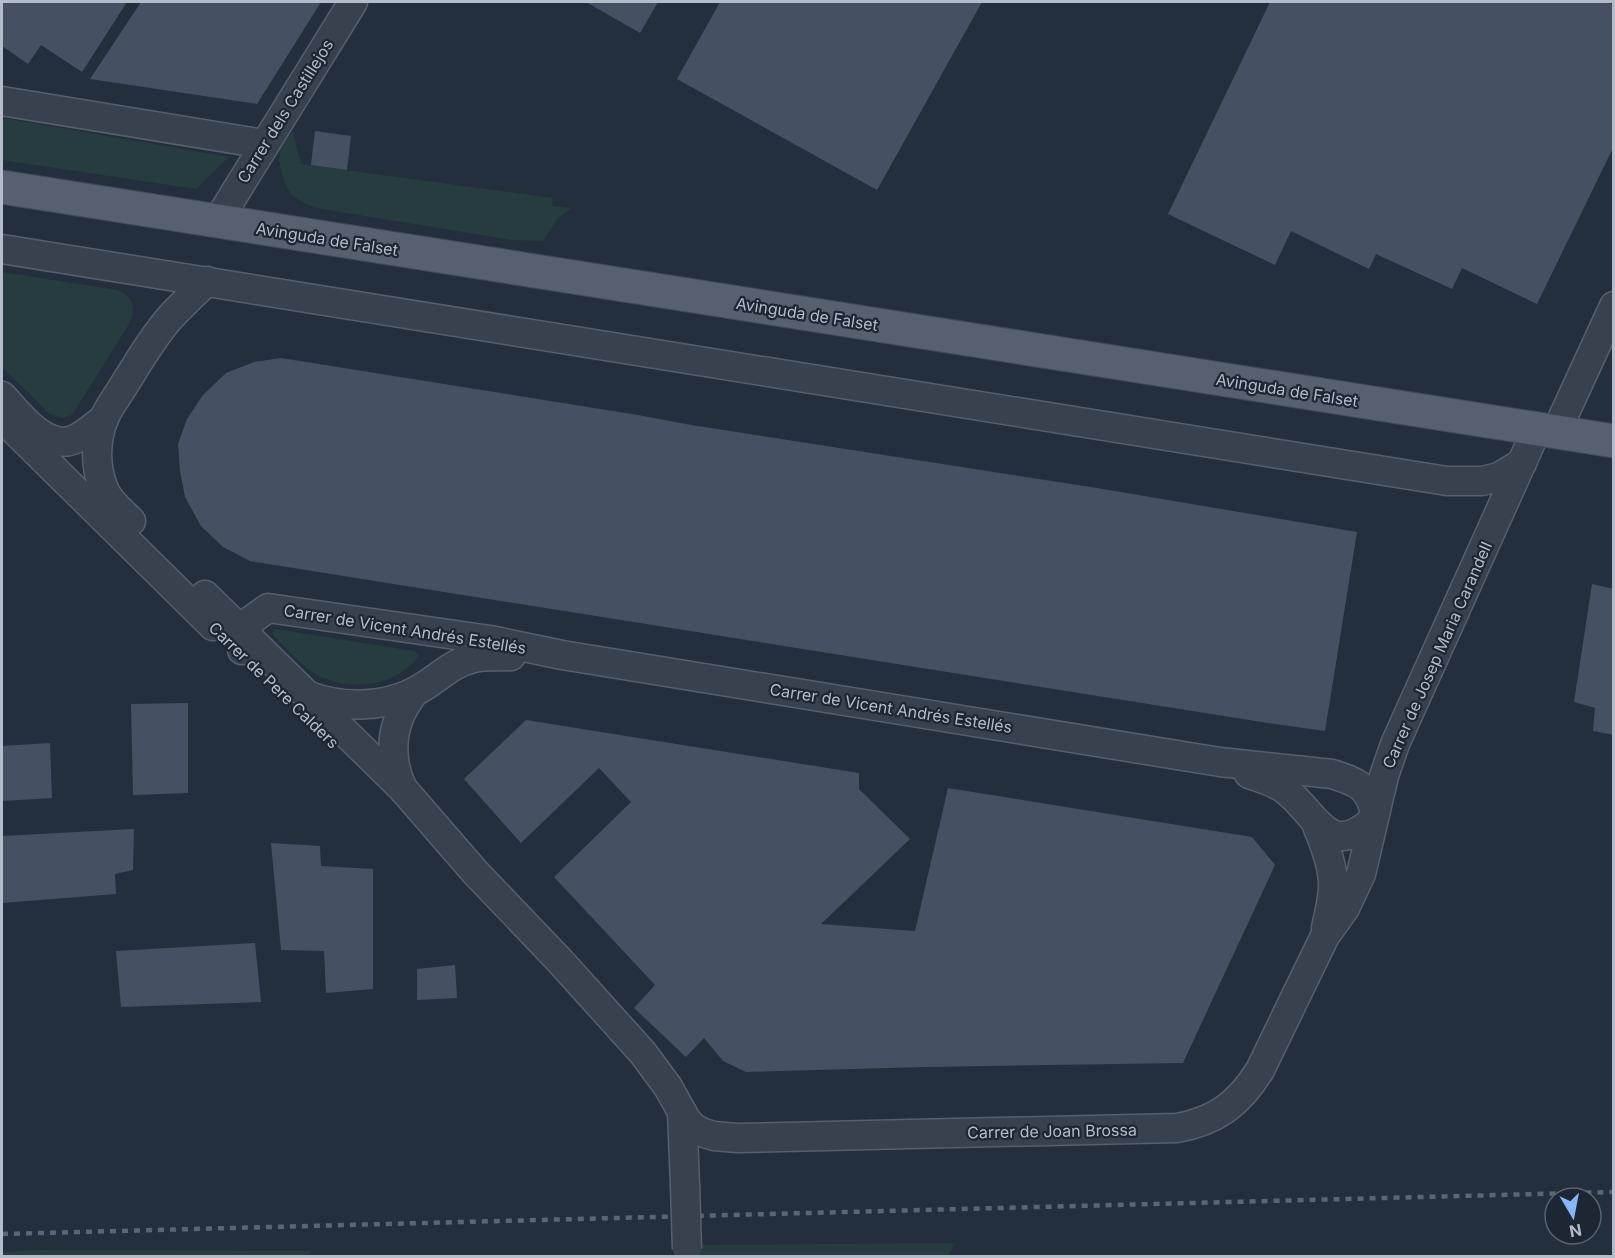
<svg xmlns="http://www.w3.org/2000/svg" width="1615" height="1258" viewBox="0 0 1615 1258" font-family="Inter,sans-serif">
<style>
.green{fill:#263c3f}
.building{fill:#455162}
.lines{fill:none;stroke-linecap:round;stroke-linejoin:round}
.minor-casing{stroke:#565f6c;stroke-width:31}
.major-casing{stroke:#414a57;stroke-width:35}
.minor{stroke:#38414e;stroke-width:28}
.major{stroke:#56606e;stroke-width:33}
.rail{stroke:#5a6575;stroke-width:4.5;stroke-dasharray:6 6;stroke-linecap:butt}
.minor-bridge-casing{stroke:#565f6c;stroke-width:31;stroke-linecap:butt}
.minor-bridge{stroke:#38414e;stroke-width:28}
.labels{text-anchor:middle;stroke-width:4.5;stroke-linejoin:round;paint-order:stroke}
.street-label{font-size:16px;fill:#b4bcc9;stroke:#1d2633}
</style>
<rect width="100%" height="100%" fill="#242f3e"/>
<g class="green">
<path d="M2 118 229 157 196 189 2 160Z"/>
<path d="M293 132 301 164 553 198 552 206 571 208 557 219 543 241 512 240 316 208C309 205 301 202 295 197 283 188 275 157 282 143 284 139 290 135 293 132Z"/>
<path d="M2 272 117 290C133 296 137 309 129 324L72 415 62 418 50 414 2 367Z"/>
<path d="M275 629 414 651 419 655C399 686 351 692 319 676 302 667 288 650 274 636L272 633Z"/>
<path d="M955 1243 948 1256H701L698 1254 696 1245Z"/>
<path d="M40 1250 312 1251 307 1256H2V1252Z"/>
</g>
<g class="building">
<path d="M2 2H127L82 72 41 45 28 64 2 46Z"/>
<path d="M141 2H321L257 104 90 79Z"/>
<path d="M586 2H658L640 33Z"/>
<path d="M720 2H982L877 190 677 79Z"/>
<path d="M1270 2H1606L1614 5V146L1537 304 1462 268 1452 289 1376 254 1369 269 1291 231 1275 265 1168 214Z"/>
<path d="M315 131 351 136 347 170 311 165Z"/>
<path d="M281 358 638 415 691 425 1097 488 1357 532 1325 731 1268 723 250 561 223 547 201 526 185 497 180 471 178 444 187 419 203 395 226 373 254 362Z"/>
<path d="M1592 584 1614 589V735L1593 731 1595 708 1574 702Z"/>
<path d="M188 703V793L133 795 131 704Z"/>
<path d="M526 720 859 773V789L910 839 821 924 915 931 948 788 1252 837 1275 865 1183 1063 924 1067 746 1072 723 1061 704 1038 686 1057 634 1008 655 985 554 877 631 802 599 768 521 843 464 779Z"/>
<path d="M50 743 52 798 2 801V746Z"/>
<path d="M134 829 133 870 115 874 116 894 2 903V836Z"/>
<path d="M271 843 320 846 321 866 373 869V989L326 993 324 951 281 950Z"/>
<path d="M255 943 261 1002 121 1007 116 951Z"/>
<path d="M455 965 457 998 417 1000V969Z"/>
</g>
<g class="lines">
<g class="minor-casing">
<g id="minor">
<path d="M2 101 264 144"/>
<path d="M217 222 353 2"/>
<path d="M2 249 1447 481H1482L1499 477 1522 463"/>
<path d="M2 396C19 414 45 450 73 440 84 436 94 426 104 419"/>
<path d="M2 418 213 626"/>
<path d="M1556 432 1614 306"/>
<path d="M131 521C121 511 109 502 104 489 95 468 95 443 103 421 107 409 117 397 124 385 138 363 151 340 168 320 180 306 194 294 207 281"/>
<path d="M205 595 403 789 475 872 560 961 643 1053 668 1087 687 1121 694 1128 704 1133 714 1136 737 1138 1177 1128C1216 1121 1239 1104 1260 1070L1325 936 1345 908 1361 874 1384 776 1395 744 1537 429"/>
<path d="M242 650 250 621 268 608 490 640 562 655 1220 762 1332 774C1357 782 1369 786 1375 813"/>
<path d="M309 696C342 708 382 708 414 692 435 682 450 663 474 658 486 655 500 657 511 656"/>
<path d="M1249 774C1262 779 1277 782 1288 792 1317 816 1330 860 1373 820"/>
<path d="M403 789C392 767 390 741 399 718 402 709 409 700 414 692"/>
<path d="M1316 823C1324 844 1334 866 1333 889 1332 902 1329 915 1326 928"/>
<path d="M682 1112 685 1185"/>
</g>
</g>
<g class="major-casing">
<path id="major" d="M2 187 1614 441"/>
</g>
<use href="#minor" class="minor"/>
<use href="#major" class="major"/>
<path class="rail" d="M2 1234 1614 1192"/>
<g class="minor-bridge-casing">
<path id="minor-bridge" d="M685 1185 687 1249"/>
</g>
<use href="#minor-bridge" class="minor-bridge"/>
</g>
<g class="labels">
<g class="street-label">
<text transform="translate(285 111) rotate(-58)" y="6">Carrer dels Castillejos</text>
<text transform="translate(327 239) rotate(9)" y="6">Avinguda de Falset</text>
<text transform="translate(807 314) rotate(9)" y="6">Avinguda de Falset</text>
<text transform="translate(1287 390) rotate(9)" y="6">Avinguda de Falset</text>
<text transform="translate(405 629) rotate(9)" y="6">Carrer de Vicent Andrés Estellés</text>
<text transform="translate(1437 655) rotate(-66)" y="6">Carrer de Josep Maria Carandell</text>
<text transform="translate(274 685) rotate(44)" y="6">Carrer de Pere Calders</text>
<text transform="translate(891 708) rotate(9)" y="6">Carrer de Vicent Andrés Estellés</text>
<text transform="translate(1052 1131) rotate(-1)" y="6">Carrer de Joan Brossa</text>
</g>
</g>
<rect width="1615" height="1258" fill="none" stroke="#b4bcc9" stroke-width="6"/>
<g transform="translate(1573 1216) rotate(170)"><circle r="28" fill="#1d2633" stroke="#59626f" stroke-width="1.5"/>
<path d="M0-4.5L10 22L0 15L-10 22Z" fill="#8ab4f8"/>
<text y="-9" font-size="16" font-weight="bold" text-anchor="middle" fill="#b4bcc9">N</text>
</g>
</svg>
